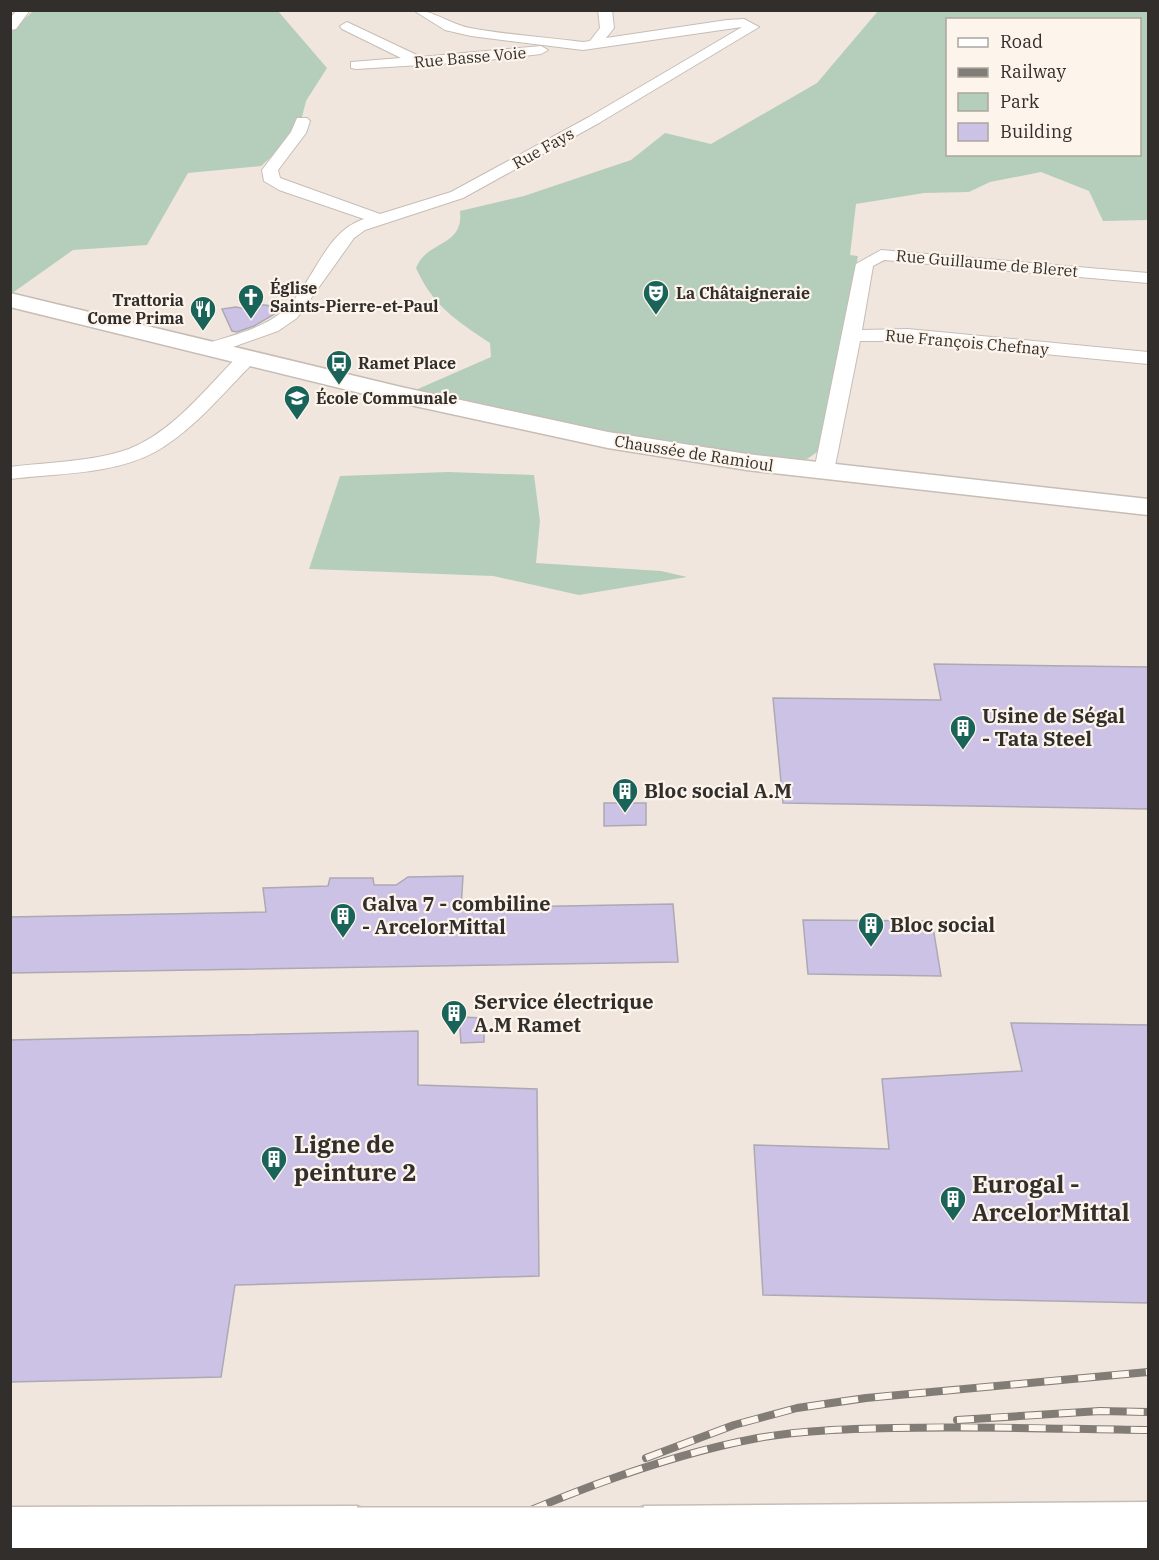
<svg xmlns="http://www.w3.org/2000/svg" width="1159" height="1560" viewBox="0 0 1159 1560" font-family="'IBM Plex Serif',serif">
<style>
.green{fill:#b5cebb;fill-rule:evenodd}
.building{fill:#ccc2e5;stroke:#aca9b3;stroke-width:1.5}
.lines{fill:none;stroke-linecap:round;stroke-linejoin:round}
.street-casing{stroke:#c6bdb5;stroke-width:2}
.secondary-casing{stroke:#c6bdb5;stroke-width:3}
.highway-casing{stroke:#c6bdb5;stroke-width:3}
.street{fill:#fff;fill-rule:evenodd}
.secondary{fill:#fff;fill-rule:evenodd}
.highway{fill:#fff;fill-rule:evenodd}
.rail-casing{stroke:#827c77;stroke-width:8}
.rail{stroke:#fdf4eb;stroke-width:6;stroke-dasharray:17;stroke-linecap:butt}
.highway-bridge-casing{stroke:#c6bdb5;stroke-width:46;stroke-linecap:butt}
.highway-bridge{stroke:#fff;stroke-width:43}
.labels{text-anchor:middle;stroke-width:4.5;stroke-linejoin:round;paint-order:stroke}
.far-street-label{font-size:16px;fill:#312e2b;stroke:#fdf4eb}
.far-poi-label{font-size:16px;font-weight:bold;fill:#312e2b;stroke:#fdf4eb;text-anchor:start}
.poi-label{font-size:20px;font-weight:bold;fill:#312e2b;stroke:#fdf4eb;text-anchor:start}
.near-poi-label{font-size:24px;font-weight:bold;fill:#312e2b;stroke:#fdf4eb;text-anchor:start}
</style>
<rect width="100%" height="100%" fill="#f0e6de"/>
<g class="green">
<path d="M33 11H278L327 68 306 101 298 133 261 166 188 173 147 245 73 250 11 294V32Z"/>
<path d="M878 11H1148V220L1103 221 1089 191 1041 172 990 182 969 192 924 193 856 204 850 255 858 256 820 450 807 459 783 461 648 443 411 392 491 357 490 343C457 321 433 306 416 268 427 240 464 247 460 211L524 196 631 160 665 133 711 144 817 83ZM948 20H1140V154H948Z"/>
<path d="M448 472 534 475 540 521 536 563 661 571 687 577 579 595 493 576 309 569 340 476Z"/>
</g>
<g class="building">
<path d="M250 304 275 306 278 312 254 326 237 332 232 331 222 309 236 307 245 309Z"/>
<path d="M934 664 1149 667V809L783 803 773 698 941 700Z"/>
<path d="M604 803H646V825L604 826Z"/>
<path d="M463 876 461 908 673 904 678 962 10 973V917L266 912 263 888 328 886 330 878H373L374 885H396L408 877Z"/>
<path d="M803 920 932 921 941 976 808 974Z"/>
<path d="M459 1017 484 1018V1042L461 1043Z"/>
<path d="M1011 1023 1149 1025V1303L763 1295 754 1145 889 1149 882 1079 1022 1071Z"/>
<path d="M418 1031V1085L537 1089 539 1276 235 1285 221 1377 10 1382V1040Z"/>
</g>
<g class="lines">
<g class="street-casing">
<g id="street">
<path d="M17 10H30L16 29 10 30V18Z"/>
<path d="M413 10C434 10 449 24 470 28 507 35 546 37 583 42L590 41 600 28 598 10H612L614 28 606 38 727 20 744 19 759 27 599 123 463 198 365 230 354 238 297 318 278 331 216 353H202L200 349 202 345C229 336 261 330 283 311 314 285 323 232 364 219L279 190 264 181 262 170 291 132 297 118H307L310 121 306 133 278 170 280 178 380 214 451 192 589 117 742 27 583 50 471 36 445 30Z"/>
<path d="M347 22 421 57 541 46 548 50 541 54 470 62 356 69 351 68V62L401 58 342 29 340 26Z"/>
<path d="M881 250 1148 273V283L884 260 873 266 862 330 908 329 1148 352V364L908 341H860L834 471 831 475H817L814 471 856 264Z"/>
<path d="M247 352 256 358 254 362C223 393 194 430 155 452 113 475 57 473 10 479V467C49 462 92 462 129 449 174 431 207 387 240 354Z"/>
</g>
</g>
<g class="secondary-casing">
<path id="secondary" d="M10 293 401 387 608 432 747 454 1148 499V515L747 470 608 448 401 403 10 307Z"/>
</g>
<g class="highway-casing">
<g id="highway">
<path d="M1148 1502V1548L637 1550 627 1545 620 1529 627 1513 644 1506Z"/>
<path d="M357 1506 374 1513 381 1529 374 1545 364 1550H10V1507Z"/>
</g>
</g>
<use href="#street" class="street"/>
<use href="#secondary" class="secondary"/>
<use href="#highway" class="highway"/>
<g class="rail-casing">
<g id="rail">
<path d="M957 1420 1100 1411 1148 1412"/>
<path d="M646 1458 734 1425 797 1408 866 1398 1148 1372"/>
<path d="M437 1550C541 1505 646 1459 758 1438 802 1430 849 1429 894 1428 978 1426 1063 1429 1148 1430"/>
</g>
</g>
<use href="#rail" class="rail"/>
<g class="highway-bridge-casing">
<path id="highway-bridge" d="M357 1529H644"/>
</g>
<use href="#highway-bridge" class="highway-bridge"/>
</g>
<defs>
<g id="theatre-pin" transform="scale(1.35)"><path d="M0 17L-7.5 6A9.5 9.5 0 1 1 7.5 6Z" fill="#1a6358" stroke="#fdf4eb"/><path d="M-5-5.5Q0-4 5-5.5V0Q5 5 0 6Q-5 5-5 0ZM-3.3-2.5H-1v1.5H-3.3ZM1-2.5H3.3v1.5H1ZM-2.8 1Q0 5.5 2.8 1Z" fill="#fff"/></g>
<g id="church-pin" transform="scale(1.35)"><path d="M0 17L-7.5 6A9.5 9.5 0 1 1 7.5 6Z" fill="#1a6358" stroke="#fdf4eb"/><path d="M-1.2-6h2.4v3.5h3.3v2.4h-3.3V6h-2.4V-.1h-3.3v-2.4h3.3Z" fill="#fff"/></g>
<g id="restaurant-pin" transform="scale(1.35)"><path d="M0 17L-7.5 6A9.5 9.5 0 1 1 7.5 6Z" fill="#1a6358" stroke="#fdf4eb"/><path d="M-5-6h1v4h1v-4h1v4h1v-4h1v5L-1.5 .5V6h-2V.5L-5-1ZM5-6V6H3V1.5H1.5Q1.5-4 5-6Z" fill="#fff"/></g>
<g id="bus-pin" transform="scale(1.35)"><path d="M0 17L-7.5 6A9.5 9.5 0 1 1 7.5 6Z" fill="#1a6358" stroke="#fdf4eb"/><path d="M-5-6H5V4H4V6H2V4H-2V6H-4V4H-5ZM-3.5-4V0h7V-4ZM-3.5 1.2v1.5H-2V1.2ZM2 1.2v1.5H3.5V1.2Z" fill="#fff"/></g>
<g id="school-pin" transform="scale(1.35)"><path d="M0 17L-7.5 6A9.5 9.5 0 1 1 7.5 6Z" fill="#1a6358" stroke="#fdf4eb"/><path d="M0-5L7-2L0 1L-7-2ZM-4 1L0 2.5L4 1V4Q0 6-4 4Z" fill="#fff"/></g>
<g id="building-pin" transform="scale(1.35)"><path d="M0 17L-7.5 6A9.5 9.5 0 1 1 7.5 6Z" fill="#1a6358" stroke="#fdf4eb"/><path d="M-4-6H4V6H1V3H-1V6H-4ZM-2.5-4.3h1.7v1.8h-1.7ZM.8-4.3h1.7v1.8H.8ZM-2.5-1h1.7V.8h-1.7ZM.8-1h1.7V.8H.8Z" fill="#fff"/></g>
</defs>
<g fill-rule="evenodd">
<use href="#theatre-pin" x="656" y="293"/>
<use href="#church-pin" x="251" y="297"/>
<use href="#restaurant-pin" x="203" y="309"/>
<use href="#bus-pin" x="339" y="363"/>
<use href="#school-pin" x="297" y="398"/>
<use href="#building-pin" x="963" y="728"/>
<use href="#building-pin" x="625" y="791"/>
<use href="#building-pin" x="343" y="916"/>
<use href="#building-pin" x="871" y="925"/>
<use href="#building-pin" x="454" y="1013"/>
<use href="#building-pin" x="274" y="1159"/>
<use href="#building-pin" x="953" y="1199"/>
</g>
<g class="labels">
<g class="far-street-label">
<text transform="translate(470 57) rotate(-5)" y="6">Rue Basse Voie</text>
<text transform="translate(543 148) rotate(-29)" y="6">Rue Fays</text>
<text transform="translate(987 263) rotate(5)" y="6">Rue Guillaume de Bleret</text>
<text transform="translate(967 342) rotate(5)" y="6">Rue François Chefnay</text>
<text transform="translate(694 453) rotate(9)" y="6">Chaussée de Ramioul</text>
</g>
<g class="far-poi-label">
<text x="270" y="294">Église<tspan x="270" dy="18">Saints-Pierre-et-Paul</tspan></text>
<text x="676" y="299">La Châtaigneraie</text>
<text x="184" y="306" text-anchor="end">Trattoria<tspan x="184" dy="18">Come Prima</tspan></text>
<text x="358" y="369">Ramet Place</text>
<text x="316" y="404">École Communale</text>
</g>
<g class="poi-label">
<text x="982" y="723">Usine de Ségal<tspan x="982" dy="23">- Tata Steel</tspan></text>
<text x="644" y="798">Bloc social A.M</text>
<text x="362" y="911">Galva 7 - combiline<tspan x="362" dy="23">- ArcelorMittal</tspan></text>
<text x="890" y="932">Bloc social</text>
<text x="474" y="1009">Service électrique<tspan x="474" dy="23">A.M Ramet</tspan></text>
</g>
<g class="near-poi-label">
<text x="294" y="1153">Ligne de<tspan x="294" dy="28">peinture 2</tspan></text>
<text x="972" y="1193">Eurogal -<tspan x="972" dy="28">ArcelorMittal</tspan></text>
</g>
</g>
<rect width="1159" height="1560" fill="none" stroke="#312e2b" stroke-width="24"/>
<rect x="946" y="18" width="195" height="138" fill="#fdf4eb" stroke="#aba59e" stroke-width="1.5"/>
<rect x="958" y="38" width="30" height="9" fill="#ffffff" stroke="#aba59e" stroke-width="1.5"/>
<text x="1000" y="48" font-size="18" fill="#312e2b">Road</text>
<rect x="958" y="68" width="30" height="9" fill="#827c77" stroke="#aba59e" stroke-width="1.5"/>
<text x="1000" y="78" font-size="18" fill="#312e2b">Railway</text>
<rect x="958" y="93" width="30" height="18" fill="#b5cebb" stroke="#aba59e" stroke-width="1.5"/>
<text x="1000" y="108" font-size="18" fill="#312e2b">Park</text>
<rect x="958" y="123" width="30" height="18" fill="#ccc2e5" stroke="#aba59e" stroke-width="1.5"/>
<text x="1000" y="138" font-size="18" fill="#312e2b">Building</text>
</svg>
